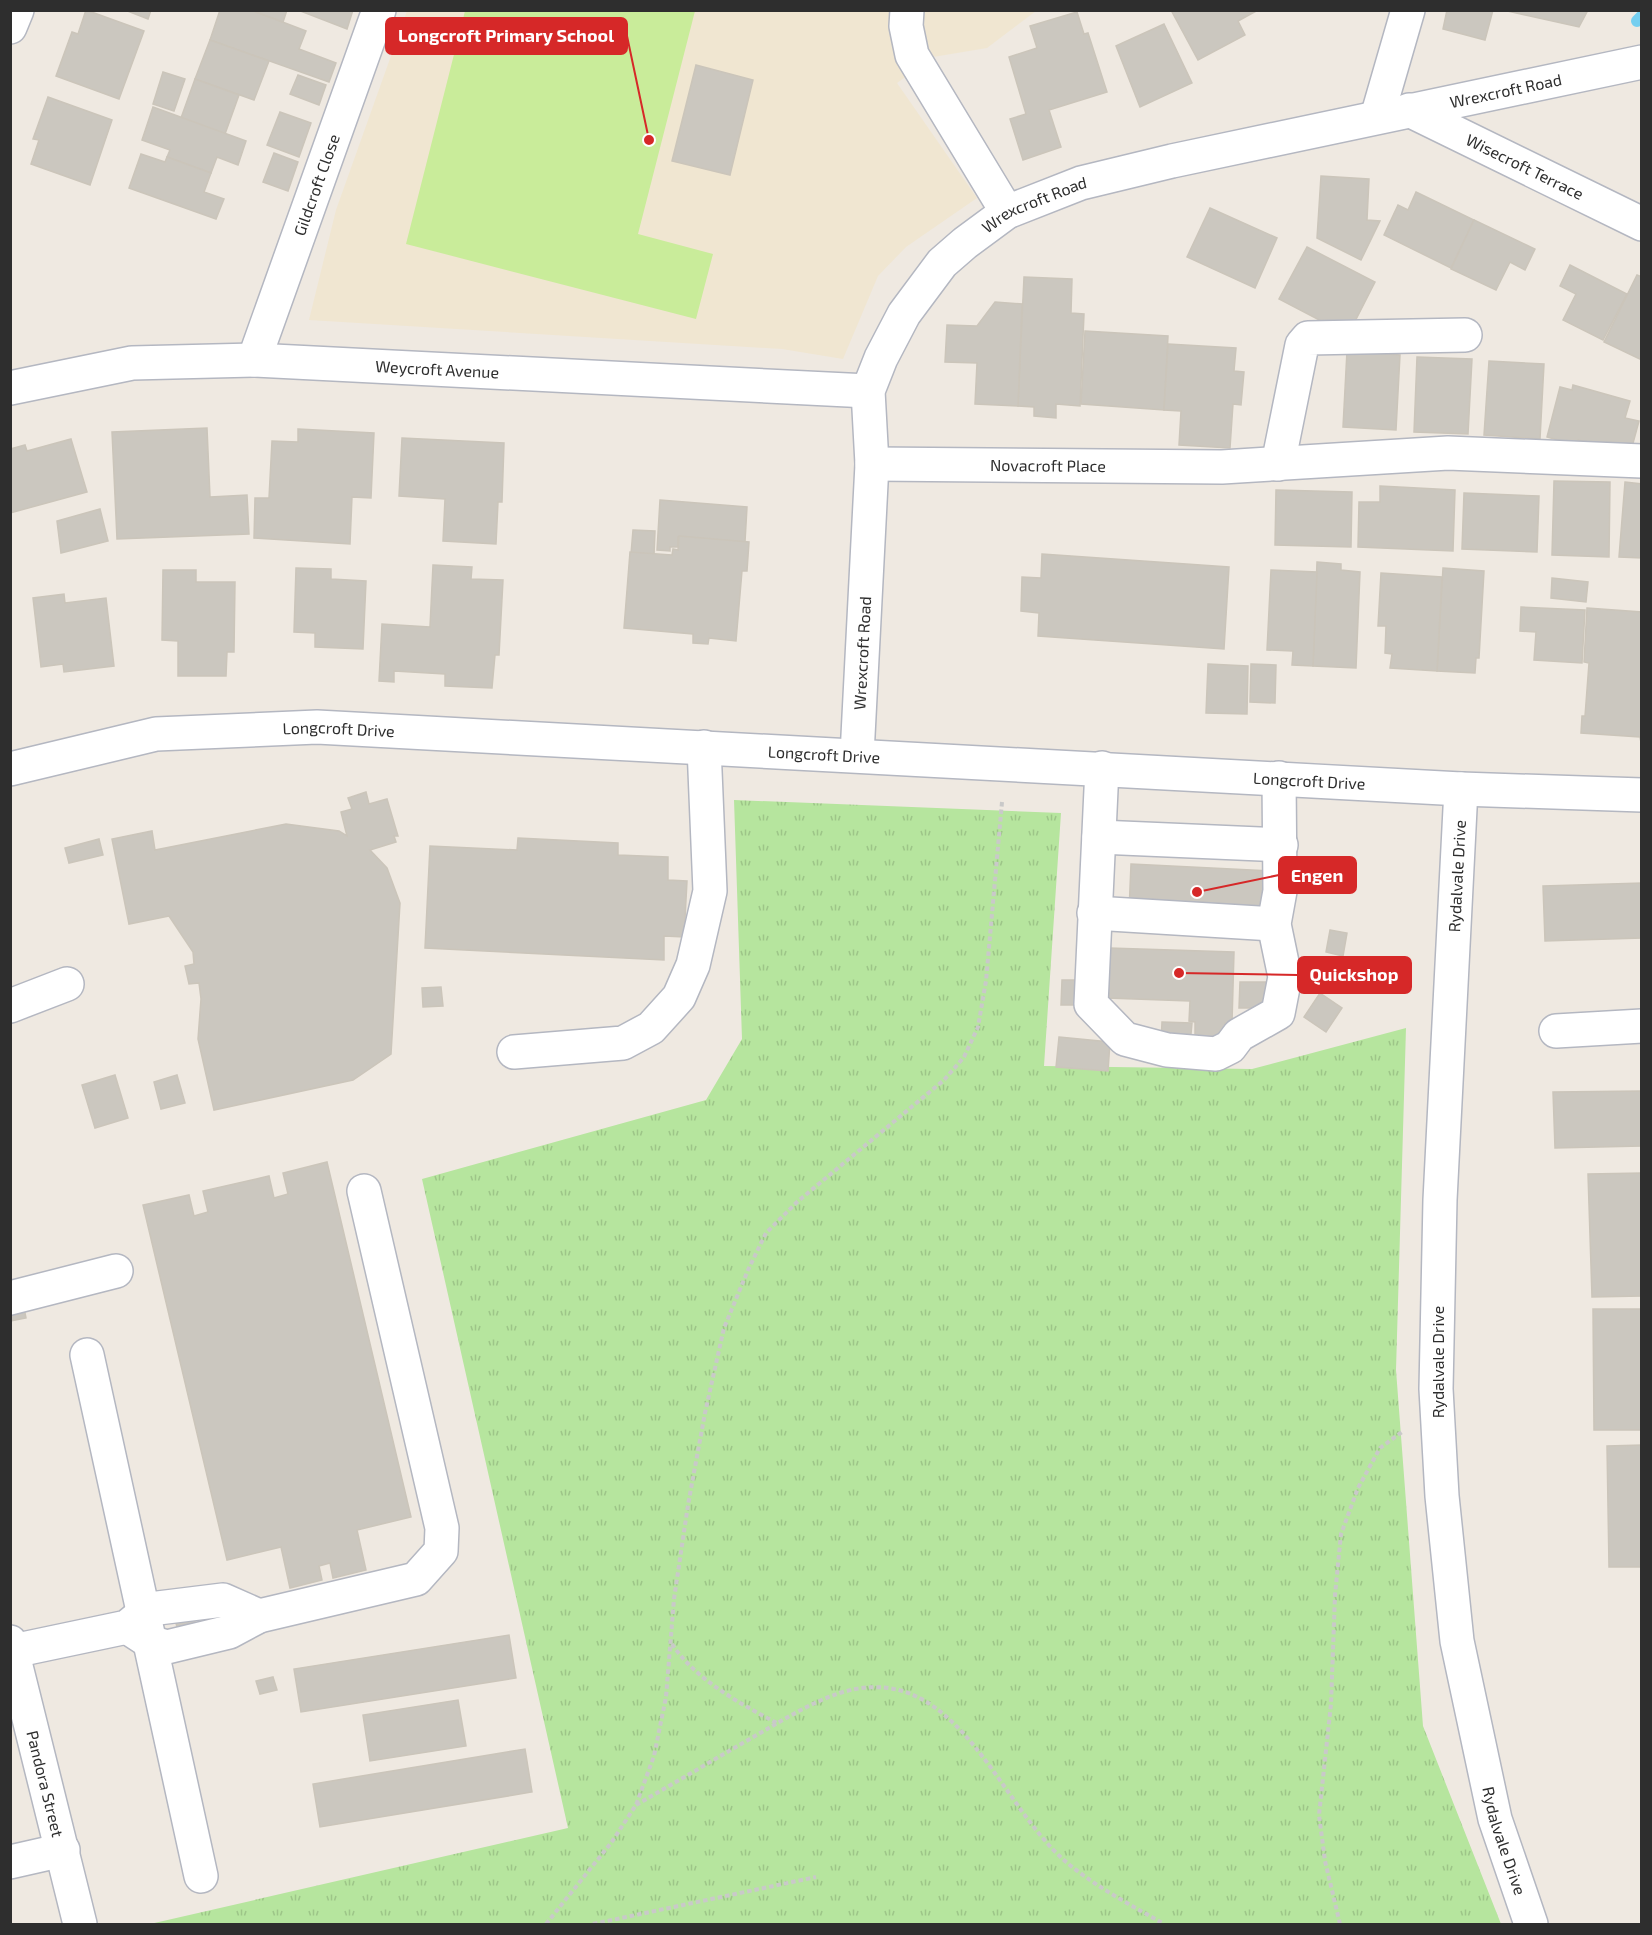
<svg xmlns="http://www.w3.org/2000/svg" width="1652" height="1935" viewBox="0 0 1652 1935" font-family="'Exo 2',sans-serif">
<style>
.education{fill:#f0e6d1}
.park{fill:url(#park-tufts)}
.pitch{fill:#c9ec9a}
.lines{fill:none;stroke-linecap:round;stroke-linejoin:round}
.stream{stroke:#75cff0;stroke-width:12}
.building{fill:#cbc7bf;stroke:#cbc5ba;stroke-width:1.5}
.minor-casing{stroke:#b4b7c1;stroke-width:36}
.path{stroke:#c9c9c9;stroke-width:4;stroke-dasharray:4.5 3;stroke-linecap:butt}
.minor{stroke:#fff;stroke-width:33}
.labels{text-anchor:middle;stroke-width:5;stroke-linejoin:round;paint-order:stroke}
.street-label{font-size:16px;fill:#2e2e2e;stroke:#fff}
.leader{fill:none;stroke:#d62828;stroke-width:2}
.callout-dot{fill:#d62828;stroke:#fff;stroke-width:2}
.callout{fill:#d62828;stroke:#d62828;stroke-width:2}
.callout-label{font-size:18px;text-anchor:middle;font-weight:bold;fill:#fff}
</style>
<defs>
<pattern id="park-tufts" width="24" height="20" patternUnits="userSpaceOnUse" patternTransform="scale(1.5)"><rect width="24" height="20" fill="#b6e59e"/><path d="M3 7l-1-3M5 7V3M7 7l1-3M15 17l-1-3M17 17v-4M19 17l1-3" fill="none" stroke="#9dc588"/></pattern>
</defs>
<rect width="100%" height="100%" fill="#efe9e1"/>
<path class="education" d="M407 11H1036L987 48 933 57 897 83 977 198 906 247 878 276 843 359 782 349 309 320 336 210Z"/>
<path class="park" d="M734 800 1061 813 1044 1066 1252 1069 1406 1028 1396 1370 1423 1726 1501 1924H150L568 1828 422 1179 706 1100 742 1039Z"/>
<path class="pitch" d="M465 11H695L638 234 713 254 696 319 406 244Z"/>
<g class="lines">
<path class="stream" d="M1637 21 1642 16"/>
</g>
<g class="building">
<path d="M86 10 144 31 119 99 56 76 72 32 78 34Z"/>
<path d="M125 10H151L148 19Z"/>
<path d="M220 10H251L306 31 299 49 336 63 329 82 210 40Z"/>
<path d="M251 10H287L283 22Z"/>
<path d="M298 10H353L347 29Z"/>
<path d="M1171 10H1258L1238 21 1245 35 1198 60Z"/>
<path d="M1447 10H1493L1485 40 1443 29Z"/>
<path d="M1503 10H1588L1579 27Z"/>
<path d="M1077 12 1084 34 1088 33 1107 92 1049 110 1061 147 1023 160 1010 119 1026 114 1009 57 1037 48 1030 26Z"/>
<path d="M1164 24 1192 83 1140 107 1116 46Z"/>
<path d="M210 40 269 61 254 100 195 79Z"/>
<path d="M696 65 753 80 730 175 672 161Z"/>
<path d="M163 72 185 79 174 111 153 104Z"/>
<path d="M298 75 326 85 319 105 290 94Z"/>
<path d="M195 79 239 95 225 134 181 118Z"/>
<path d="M48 97 112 120 90 185 31 164 39 140 33 139Z"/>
<path d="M153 107 246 141 238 165 217 157 211 173 167 157 170 150 142 140Z"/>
<path d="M280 112 311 123 299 157 267 145Z"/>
<path d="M274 153 298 162 288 191 263 182Z"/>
<path d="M141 154 165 162 167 157 211 173 204 192 224 199 216 219 129 188Z"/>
<path d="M1321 176 1369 179 1367 220 1380 221 1361 260 1317 238Z"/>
<path d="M1416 192 1474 220 1451 268 1384 235 1398 205 1408 210Z"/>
<path d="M1210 208 1277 238 1255 288 1187 257Z"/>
<path d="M1474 220 1535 249 1525 270 1510 262 1496 290 1451 269Z"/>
<path d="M1307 247 1375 282 1348 335 1279 299Z"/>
<path d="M1570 265 1627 294 1603 340 1563 320 1576 294 1560 286Z"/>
<path d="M1637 275 1642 277V360L1604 342Z"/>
<path d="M1024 277 1072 279 1071 313 1084 314 1080 406 1056 404V418L1034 416V407L1018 406Z"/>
<path d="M995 302 1022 304 1018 406 975 404 977 363 945 362 947 325 977 326Z"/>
<path d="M1085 331 1168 336 1164 410 1081 404Z"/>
<path d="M1168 344 1236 348 1234 371 1244 372 1241 405 1233 404 1230 448 1179 445 1181 411 1164 410Z"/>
<path d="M1347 351 1400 355 1396 430 1343 427Z"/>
<path d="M1417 357 1472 359 1468 434 1414 432Z"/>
<path d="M1489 361 1544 364 1540 439 1484 435Z"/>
<path d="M1573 385 1630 401 1625 418 1639 421 1629 458 1590 443 1578 440 1576 445 1547 437 1560 387 1572 390Z"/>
<path d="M207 428 210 497 247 495 249 534 117 539 112 432Z"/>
<path d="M298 429 374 433 371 498 352 497 350 544 254 538 255 498H269L272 441 298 442Z"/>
<path d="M402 438 504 443 502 502H498L496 544 443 541 445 499 399 496Z"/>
<path d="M71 439 87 492 10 513V449L25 445 27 451Z"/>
<path d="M1554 481 1610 482 1609 557 1552 555Z"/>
<path d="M1625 482 1642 484V558L1619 557Z"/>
<path d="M1380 486 1455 490 1453 551 1358 547 1359 502H1380Z"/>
<path d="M1276 490 1352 492 1351 547 1275 545Z"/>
<path d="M1464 493 1539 496 1537 552 1462 549Z"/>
<path d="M660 500 747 507 745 542 678 537V547H670V551L657 550Z"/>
<path d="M100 509 108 541 61 553 57 521Z"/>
<path d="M633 530 655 531 654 555 631 554Z"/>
<path d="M679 536 749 542 747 571H742L736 641 709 638 708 644 693 643V634L624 628 630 552 672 555 673 549 678 550Z"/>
<path d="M1042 554 1229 567 1224 649 1038 636 1039 613 1021 611 1022 577 1041 578Z"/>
<path d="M1317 562 1341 564V570L1360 572 1356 668 1313 666Z"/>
<path d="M433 565 472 567 471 579 503 580 499 655H495L492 688 445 686V674L394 671V682L379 681 382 624 430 627Z"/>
<path d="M296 568 331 569V579L366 581 363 649 315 647V633L294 632Z"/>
<path d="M1443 568 1484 571 1479 658H1476L1475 673 1437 671Z"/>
<path d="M163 570H196V582H235L234 652H227L226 676H178V641L162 640Z"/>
<path d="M1271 570 1317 572 1313 666 1292 665 1293 651 1267 650Z"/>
<path d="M1381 573 1442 577 1437 671 1390 668 1392 654 1385 653 1386 626H1378Z"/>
<path d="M1552 578 1588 582 1586 602 1551 598Z"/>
<path d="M64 594 65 603 106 598 114 666 64 672 63 664 41 667 33 598Z"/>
<path d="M1521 607 1585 610 1582 663 1534 660 1536 632 1520 631Z"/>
<path d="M1587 608 1642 612V748L1640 737 1581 733 1582 716H1585L1589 663 1584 662Z"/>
<path d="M1208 664 1248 666 1247 714 1206 713Z"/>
<path d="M1251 664 1276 665 1275 703 1250 702Z"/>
<path d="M366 792 369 804 387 799 398 836H394L396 842 370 850 387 868 400 903 391 1054 353 1080 214 1110 198 1039 201 999 199 983 189 984 185 966 194 964 193 952 169 916 129 924 112 839 152 831 155 850 286 824 339 831 347 836 341 812 352 809 348 798Z"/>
<path d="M518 838 618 843V855L668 857V880L687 881 684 937 664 936V960L425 948 430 846 517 850Z"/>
<path d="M99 839 103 855 69 863 65 848Z"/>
<path d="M1131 864 1274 871 1271 918 1129 912Z"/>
<path d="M1642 883V938L1545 941 1543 886Z"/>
<path d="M1330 930 1347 933 1343 956 1326 952Z"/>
<path d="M1109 948 1234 952 1232 1023H1225V1046L1195 1045V1022L1189 1021 1190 1001 1107 998Z"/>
<path d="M1062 980H1078L1077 1005H1061Z"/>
<path d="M1240 982H1275V1008H1239Z"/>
<path d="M441 987 443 1006 423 1007 422 988Z"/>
<path d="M1320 993 1342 1008 1326 1032 1304 1017Z"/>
<path d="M1162 1022 1192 1023 1190 1045 1161 1043Z"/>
<path d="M1059 1037 1110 1042 1108 1071 1056 1067Z"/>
<path d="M115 1075 128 1118 95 1128 82 1085Z"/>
<path d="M177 1075 185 1103 161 1109 154 1082Z"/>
<path d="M1642 1091V1146L1555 1148 1553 1092Z"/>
<path d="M327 1162 411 1517 357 1530 366 1570 333 1578 330 1563 319 1566 322 1580 290 1588 281 1547 227 1560 143 1205 189 1195 194 1216 208 1212 203 1191 269 1176 274 1198 288 1194 283 1173Z"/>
<path d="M1642 1173V1296L1592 1297 1588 1174Z"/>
<path d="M23 1303 26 1318 10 1321V1305Z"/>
<path d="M1593 1309H1642V1430H1594Z"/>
<path d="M1642 1445V1567H1609L1607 1446Z"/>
<path d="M192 1611 197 1629 179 1634 174 1616Z"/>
<path d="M509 1635 516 1678 301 1712 294 1669Z"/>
<path d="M273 1677 277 1690 260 1694 256 1681Z"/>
<path d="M458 1700 466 1746 370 1761 363 1715Z"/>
<path d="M525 1749 532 1792 320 1827 313 1784Z"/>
</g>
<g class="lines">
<g class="minor-casing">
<g id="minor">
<path d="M907 10 906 26 912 55 1007 212"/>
<path d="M10 27 17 10"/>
<path id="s1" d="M1409 110 1642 224"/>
<path d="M1377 117 1408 10"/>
<path id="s2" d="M254 360 379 10"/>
<path id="s3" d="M10 388 132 363 254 360 868 391"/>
<path id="s4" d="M872 464 1222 467 1448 453 1642 461"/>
<path d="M1278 464 1302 345 1308 338 1465 335"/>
<path id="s5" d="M857 755 872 464 868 391 881 358 904 314 942 263 965 243 1007 212 1081 183 1172 161 1642 62"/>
<path d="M1102 768 1091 1004 1125 1039 1167 1050 1216 1054 1230 1047 1239 1035 1278 1013 1285 977 1274 924 1280 891 1279 778"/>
<path id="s6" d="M10 769 156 734 317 727 1461 789 1642 795"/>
<path id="s7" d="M1461 789 1440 1200 1436 1389 1442 1496 1457 1641 1495 1819 1531 1924"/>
<path d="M1099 837 1281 845"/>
<path d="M1094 913 1274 924"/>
<path d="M10 1006 67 984"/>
<path d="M1556 1031 1642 1026"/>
<path d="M514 1052 623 1043 651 1028 679 997 693 965 710 891 704 747"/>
<path d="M10 1298 116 1271"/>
<path d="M87 1355 201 1876"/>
<path d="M127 1627 150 1642 167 1647 229 1632 259 1616 416 1579 441 1551 442 1528 364 1191"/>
<path id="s8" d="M10 1642 80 1924"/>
<path d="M13 1651 127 1627 144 1613 158 1608 223 1600 259 1616"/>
<path d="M10 1862 63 1850"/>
</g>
</g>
<g class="path">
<path d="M672 1644C695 1679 740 1704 777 1723"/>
<path d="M636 1805C678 1781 720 1756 762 1732 788 1717 814 1701 843 1692 956 1659 997 1802 1065 1861 1094 1886 1131 1905 1164 1924"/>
<path d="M546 1924 611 1843 636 1805 654 1756 666 1697 674 1599 688 1505 705 1413 724 1328 748 1270 766 1233 797 1202 944 1080 964 1057 978 1027 986 981 1002 802"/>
<path d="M593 1924 816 1877"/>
<path d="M1340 1924 1325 1861 1319 1815 1331 1704 1335 1595 1341 1534 1358 1488 1380 1448 1402 1432"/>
</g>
<use href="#minor" class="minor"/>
</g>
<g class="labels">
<g class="street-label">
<text dy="6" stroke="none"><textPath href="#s5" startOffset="1110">Wrexcroft Road</textPath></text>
<text dy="6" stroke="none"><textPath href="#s1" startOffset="129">Wisecroft Terrace</textPath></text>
<text dy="6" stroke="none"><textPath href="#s2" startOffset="186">Gildcroft Close</textPath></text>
<text dy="6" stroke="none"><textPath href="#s5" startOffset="624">Wrexcroft Road</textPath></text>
<text dy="6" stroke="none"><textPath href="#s3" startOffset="430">Weycroft Avenue</textPath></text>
<text dy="6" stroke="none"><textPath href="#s4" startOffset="176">Novacroft Place</textPath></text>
<text dy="6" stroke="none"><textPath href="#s5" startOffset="102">Wrexcroft Road</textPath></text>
<text dy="6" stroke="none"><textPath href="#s6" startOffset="333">Longcroft Drive</textPath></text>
<text dy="6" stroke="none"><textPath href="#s6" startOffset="819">Longcroft Drive</textPath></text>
<text dy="6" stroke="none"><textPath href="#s6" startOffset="1305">Longcroft Drive</textPath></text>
<text transform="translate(1457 876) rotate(-87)" y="6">Rydalvale Drive</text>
<text transform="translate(1438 1362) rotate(-90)" y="6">Rydalvale Drive</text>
<text dy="6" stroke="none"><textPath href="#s8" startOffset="146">Pandora Street</textPath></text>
<text dy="6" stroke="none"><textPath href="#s7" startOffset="1059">Rydalvale Drive</textPath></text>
</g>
</g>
<path class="leader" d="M649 140L627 36M1197 892L1279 875M1179 973L1298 975"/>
<g class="callout-dot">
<circle cx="649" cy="140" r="6"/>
<circle cx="1197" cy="892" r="6"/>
<circle cx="1179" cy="973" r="6"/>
</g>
<g class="callout">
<rect x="386" y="18" width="241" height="36" rx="6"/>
<rect x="1279" y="857" width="77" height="36" rx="6"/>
<rect x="1298" y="957" width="113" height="36" rx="6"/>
</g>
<g class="callout-label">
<text x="506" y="42">Longcroft Primary School</text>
<text x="1317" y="882">Engen</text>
<text x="1354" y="981">Quickshop</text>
</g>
<rect width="1652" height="1935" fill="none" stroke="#2e2e2e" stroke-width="24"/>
</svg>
